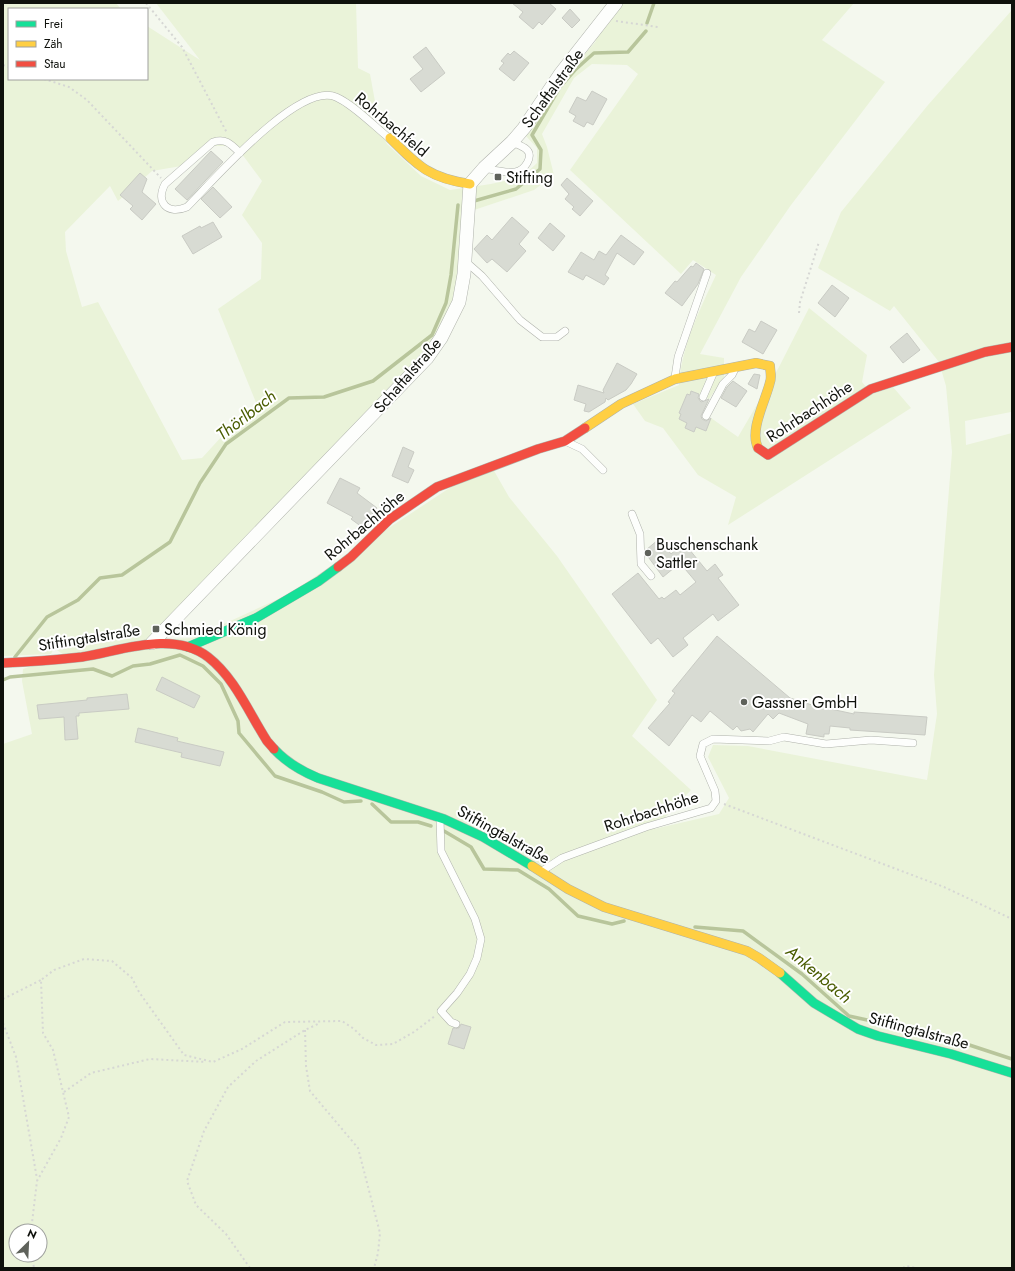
<svg xmlns="http://www.w3.org/2000/svg" width="1015" height="1271" viewBox="0 0 1015 1271" font-family="Jost,sans-serif">
<style>
.green{fill:#eaf3d9;fill-rule:evenodd}
.lines{fill:none;stroke-linecap:round;stroke-linejoin:round}
.stream{stroke:#b8c59b;stroke-width:3.5}
.building{fill:#d8dbd3;stroke:#c9cbc4}
.lane-casing{stroke:#afb2ab;stroke-width:8}
.street-casing{stroke:#afb2ab;stroke-width:14}
.fast-casing{stroke:#afb2ab;stroke-width:10}
.slow-casing{stroke:#afb2ab;stroke-width:10}
.jam-casing{stroke:#afb2ab;stroke-width:10}
.path{stroke:#d6d7d4;stroke-width:2;stroke-dasharray:2 3;stroke-linecap:butt}
.lane{stroke:#fdfefc;stroke-width:7}
.street{stroke:#fdfefc;stroke-width:13}
.fast{stroke:#16e098;stroke-width:9}
.slow{stroke:#ffcf43;stroke-width:9}
.jam{stroke:#f24e42;stroke-width:9}
.poi-dot{fill:#5f625b;stroke:#fff;stroke-width:1.5}
.labels{text-anchor:middle;stroke-width:4;stroke-linejoin:round;paint-order:stroke}
.street-label{font-size:16px;fill:#0f110c;stroke:#fff}
.poi-label{font-size:16px;fill:#0f110c;stroke:#fff;text-anchor:start}
.water-label{font-size:17px;font-style:italic;fill:#495c00;stroke:#fff}
</style>
<rect width="100%" height="100%" fill="#f4f8ee"/>
<path class="green" d="M3 3H116L121 9H9V79H147V26L200 60 156 3H356L358 68 370 74 376 107 374 120 387 144 421 176 450 190 491 184 522 177 537 163V148L526 136 558 85 596 41 588 34 611 3H854L822 40 885 82 791 205 741 277 700 354 724 358V377L709 399 692 391 690 395 687 394 679 413 681 414 679 419 687 423 685 428 694 432 696 427 706 431 711 418 738 437 779 367 809 308 867 355 862 382 872 394 893 387 911 408 728 525 736 497 698 475 663 428 645 421 633 404 679 385C682 345 699 311 716 275L693 260 681 274 570 170 638 74 627 65 592 64 574 78 542 134 547 147 554 175 534 190 474 210 456 294 445 324 414 362 147 640 193 638 287 595 489 462 509 497 557 556 657 700 632 736 691 790 654 829 719 814 729 798 708 757 713 745 748 746 927 780 937 714 934 675 952 452 946 386 939 362 894 306 890 311 818 268 841 212 928 105 1012 10V425L1011 412 965 421 966 445 1012 433V1268H3V744L32 734 22 681 23 669 64 655 54 648 51 654 3 656ZM211 146H236L262 181 242 215 262 243 261 279 218 309 257 405 244 412 202 458 182 460 98 302 82 307 66 251 65 232 110 186 118 201 152 171 187 165ZM16 1231H40V1255H16Z"/>
<g class="lines">
<g class="stream">
<path d="M647 23 654 3"/>
<path d="M474 201 516 189 540 169 541 150 532 135 560 87 575 70 594 53 628 52 646 31"/>
<path d="M15 657 47 617 78 600 100 578 122 575 170 542 200 483 226 444 289 398 324 397 373 381 432 335 446 303 451 275 458 205"/>
<path d="M3 680 10 677 93 669 112 676 133 666 150 664 180 655 203 666 221 684 238 721 239 733 275 776 322 792 344 802 361 801"/>
<path d="M372 804 391 822H418L431 826"/>
<path d="M444 831 471 847 484 869 518 870 549 889 578 916 612 924 624 921"/>
<path d="M695 927 743 931 802 974 849 1016 945 1037 1012 1059"/>
</g>
</g>
<g class="building">
<path d="M512 3H549L556 9 542 25 539 22 533 29 519 17 523 12Z"/>
<path d="M570 9 580 20 572 28 562 18Z"/>
<path d="M426 47 445 73 421 92 410 79 423 69 413 57Z"/>
<path d="M514 51 529 63 514 81 499 69 504 63 501 61 508 53 510 55Z"/>
<path d="M592 91 607 99 593 125 587 122 584 127 573 121 576 116 569 112 577 97 586 101Z"/>
<path d="M211 151 223 162 187 200 175 189Z"/>
<path d="M140 173 147 179 142 192 156 204 142 220 130 209 133 206 120 195Z"/>
<path d="M567 178 593 201 580 216 572 209 574 207 565 199 569 194 561 185Z"/>
<path d="M213 187 232 207 220 218 201 199Z"/>
<path d="M512 217 529 232 519 244 526 251 507 272 492 259 487 263 474 249 487 235 492 240Z"/>
<path d="M213 222 222 237 193 254 182 236 200 226 201 228Z"/>
<path d="M550 223 565 236 553 251 538 238Z"/>
<path d="M621 235 644 252 634 265 617 253 605 275 609 278 604 285 586 275 583 280 568 272 581 252 594 260 599 251 606 255Z"/>
<path d="M696 263 704 269 698 284 682 306 665 293 675 281 677 282 691 266 693 267Z"/>
<path d="M832 285 849 298 835 317 818 303Z"/>
<path d="M761 321 777 330 763 354 742 342 749 329 755 332Z"/>
<path d="M907 333 920 350 903 363 890 347Z"/>
<path d="M617 363 637 374 631 384 626 390 608 400 606 398 605 402 589 412 584 411 586 404 574 400 578 385 604 393 603 390Z"/>
<path d="M754 374 760 375 757 389 748 384Z"/>
<path d="M733 381 747 391 736 407 721 398 727 387Z"/>
<path d="M691 391 699 394 698 398 701 402 709 399 701 416 702 419 706 421 711 418 706 431 696 427 694 432 685 428 687 423 679 419 681 414 679 413 687 394 690 395Z"/>
<path d="M403 447 414 452 408 467 414 470 408 483 392 476Z"/>
<path d="M340 478 360 488 357 493 377 508 362 527 351 519 353 517 327 503Z"/>
<path d="M659 539 671 554 684 543 707 571 715 564 723 575 718 578 739 605 718 621 713 614 683 638 688 645 673 657 658 638 651 644 612 594 638 573 659 599 662 597 664 599 676 590 680 595 696 582 680 563 663 577 646 554V550Z"/>
<path d="M717 636 790 698 812 705 854 714V712L927 717 925 735 850 730V728L830 726 829 734H824V737L806 734 808 724 779 713 773 719 768 714 753 732 750 729 741 731 737 726 733 730 710 711 701 722 692 715 669 746 648 728 670 703 668 702 675 693 672 691Z"/>
<path d="M162 677 200 696 194 708 156 690Z"/>
<path d="M127 694 129 709 79 713V716H76L78 739 65 740 64 717 39 719 37 705 87 700V698Z"/>
<path d="M138 728 178 738 177 741 224 752 220 766 181 757 182 753 135 742Z"/>
<path d="M461 1024 471 1027 464 1049 448 1044 453 1028H459Z"/>
</g>
<g class="lines">
<g class="lane-casing">
<g id="lane">
<path d="M240 153C231 144 226 138 213 142L165 184C155 203 168 215 187 207 213 181 299 81 336 97 354 105 374 126 389 138"/>
<path d="M484 168C494 170 505 173 515 172 524 171 535 156 526 149 523 146 516 144 512 142"/>
<path d="M465 261 482 276 520 320 542 337H557L565 331"/>
<path d="M675 377 678 357 707 273"/>
<path d="M703 397 713 374"/>
<path d="M706 416 723 384 732 375 734 371"/>
<path d="M567 442 582 449 603 470"/>
<path d="M632 514 640 534 641 564 651 576"/>
<path d="M440 819 441 851 475 919 481 939 477 958 470 974 457 993 441 1011 451 1022 456 1024"/>
<path d="M542 871 562 858 646 827 711 808 716 801 715 791 700 756 703 744 713 739 769 741 784 737 826 744 871 740 913 743"/>
</g>
</g>
<g class="street-casing">
<path id="street" d="M152 643 427 358 441 338 459 302 464 274 470 184 484 168 512 142 524 128 561 73 616 3"/>
</g>
<g class="fast-casing">
<g id="fast">
<path d="M188 647 256 618 319 581 338 567"/>
<path d="M274 749C287 763 301 771 318 778L444 819 483 837 532 866"/>
<path d="M780 973 814 1003 858 1029 878 1036 951 1054 1012 1073"/>
</g>
</g>
<g class="slow-casing">
<g id="slow">
<path d="M390 138C418 166 429 178 470 184"/>
<path d="M585 428 621 404 675 379 756 363 770 366C770 371 772 377 770 382 766 400 749 430 758 448"/>
<path d="M532 866 568 889 604 907 747 951 759 958 780 973"/>
</g>
</g>
<g class="jam-casing">
<g id="jam">
<path d="M758 448 768 455 871 389 985 352 1012 347"/>
<path d="M338 567 351 557 390 519 437 487 538 449 565 441 585 428"/>
<path d="M3 663C29 662 55 660 82 657 121 651 172 630 208 657 235 678 249 713 267 741L274 749"/>
</g>
</g>
<g class="path">
<path d="M146 3 182 47 227 133"/>
<path d="M616 21 658 27"/>
<path d="M3 65 9 67"/>
<path d="M44 79 69 87 87 100 161 178"/>
<path d="M799 313 800 302 819 242"/>
<path d="M724 804 944 887 1012 919"/>
<path d="M3 999 41 980"/>
<path d="M3 1023 16 1057 37 1179"/>
<path d="M305 1030 306 1066 310 1091 358 1148 380 1233 378 1253 374 1268"/>
<path d="M64 1092 91 1073 150 1059 206 1062"/>
<path d="M31 1231 37 1181 61 1138 69 1117 53 1050 43 1033 41 980 54 970 84 959 112 961 132 978 139 992 184 1055 213 1062 242 1049 285 1022 342 1021 354 1029 363 1038 376 1045 393 1044 414 1032 435 1016"/>
<path d="M32 1255 34 1268"/>
<path d="M250 1268 226 1234 196 1205 187 1181 204 1131 228 1087 256 1061 305 1030 320 1023"/>
<path d="M903 1268 906 1266 916 1268"/>
</g>
<use href="#lane" class="lane"/>
<use href="#street" class="street"/>
<use href="#fast" class="fast"/>
<use href="#slow" class="slow"/>
<use href="#jam" class="jam"/>
</g>
<g class="poi-dot">
<rect x="494" y="173" width="8" height="8" rx="2"/>
<circle cx="648" cy="553" r="4"/>
<rect x="152" y="625" width="8" height="8" rx="2"/>
<circle cx="744" cy="702" r="4"/>
</g>
<g class="labels">
<g class="street-label">
<text transform="translate(552 88) rotate(-54)" y="6">Schaftalstraße</text>
<text transform="translate(392 124) rotate(40)" y="6">Rohrbachfeld</text>
<text transform="translate(407 375) rotate(-49)" y="6">Schaftalstraße</text>
<text transform="translate(809 411) rotate(-33)" y="6">Rohrbachhöhe</text>
<text transform="translate(364 525) rotate(-40)" y="6">Rohrbachhöhe</text>
<text transform="translate(89 637) rotate(-9)" y="6">Stiftingtalstraße</text>
<text transform="translate(651 811) rotate(-18)" y="6">Rohrbachhöhe</text>
<text transform="translate(504 834) rotate(29)" y="6">Stiftingtalstraße</text>
<text transform="translate(919 1030) rotate(15)" y="6">Stiftingtalstraße</text>
</g>
<g class="poi-label">
<text x="506" y="183">Stifting</text>
<text x="656" y="550">Buschenschank<tspan x="656" dy="18">Sattler</tspan></text>
<text x="164" y="635">Schmied König</text>
<text x="752" y="708">Gassner GmbH</text>
</g>
<g class="water-label">
<text transform="translate(246 415) rotate(-38)" y="6">Thörlbach</text>
<text transform="translate(819 974) rotate(40)" y="6">Ankenbach</text>
</g>
</g>
<rect width="1015" height="1271" fill="none" stroke="#0f110c" stroke-width="8"/>
<rect x="8" y="8" width="140" height="72" fill="#ffffff" stroke="#9fa09e"/>
<rect x="16" y="21" width="20" height="6" fill="#16e098" stroke="#9fa09e"/>
<text x="44" y="28" font-size="12" fill="#0f110c">Frei</text>
<rect x="16" y="41" width="20" height="6" fill="#ffcf43" stroke="#9fa09e"/>
<text x="44" y="48" font-size="12" fill="#0f110c">Zäh</text>
<rect x="16" y="61" width="20" height="6" fill="#f24e42" stroke="#9fa09e"/>
<text x="44" y="68" font-size="12" fill="#0f110c">Stau</text>
<g transform="translate(28 1243) rotate(24)"><circle r="19" fill="#ffffff" stroke="#9fa09e"/>
<path d="M0-3L7 15L0 10L-7 15Z" fill="#5f625b"/>
<text y="-6" font-size="11" font-weight="bold" text-anchor="middle" fill="#0f110c">N</text>
</g>
</svg>
